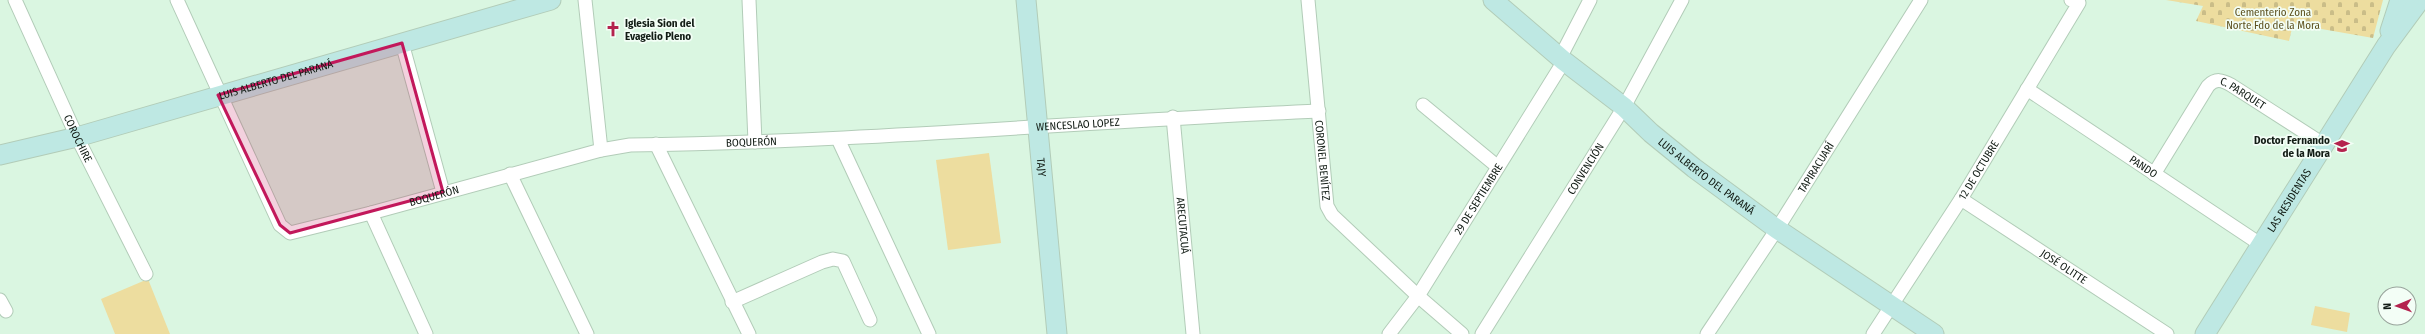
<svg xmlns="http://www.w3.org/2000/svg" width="2425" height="334" viewBox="0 0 2425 334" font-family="'Fira Sans Condensed',sans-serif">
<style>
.cemetery{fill:url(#cemetery-stones)}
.garden{fill:#eddd9f}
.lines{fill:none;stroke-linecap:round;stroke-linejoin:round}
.street-casing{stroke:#b2ccb8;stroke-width:15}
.secondary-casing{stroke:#b2ccb8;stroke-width:21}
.street{stroke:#fff;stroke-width:13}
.secondary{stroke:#bee8e3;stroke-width:19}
.marked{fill:#c2185b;fill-opacity:0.2;stroke:#c2185b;stroke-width:3;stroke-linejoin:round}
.labels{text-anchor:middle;stroke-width:3.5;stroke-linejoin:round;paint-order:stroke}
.park-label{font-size:11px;fill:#5d511f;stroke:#f3fef6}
.poi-label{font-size:11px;font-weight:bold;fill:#121c15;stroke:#f3fef6;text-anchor:start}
.street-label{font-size:11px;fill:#121c15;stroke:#f3fef6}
</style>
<defs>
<pattern id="cemetery-stones" width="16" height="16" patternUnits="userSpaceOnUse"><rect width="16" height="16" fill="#eddd9f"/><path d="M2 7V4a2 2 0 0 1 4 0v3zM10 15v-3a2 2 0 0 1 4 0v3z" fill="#cabd88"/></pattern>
</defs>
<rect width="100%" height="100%" fill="#daf6e1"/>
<path class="cemetery" d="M2166 0H2383L2373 38 2293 24 2289 41 2196 21 2203 6Z"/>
<g class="garden">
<path d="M989 153 1001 243 948 250 936 160Z"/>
<path d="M148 279 170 334H115L101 299Z"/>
<path d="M2315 306 2350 313 2347 332 2311 325Z"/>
</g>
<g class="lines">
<g class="street-casing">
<g id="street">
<path id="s1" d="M15 0 77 137 146 274"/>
<path id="s2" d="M177 0 280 225 290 233 371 213 601 150 630 145C860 142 1089 121 1319 111"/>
<path d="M585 0 601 150"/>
<path d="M749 0 755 142"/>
<path id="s3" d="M1308 0 1327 206 1332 215 1418 296 1462 334"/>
<path d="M402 43 443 192"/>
<path d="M1560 58 1590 0"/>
<path id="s4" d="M2027 89 2260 244"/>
<path d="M1423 105 1498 167"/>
<path id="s5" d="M1173 117 1193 334"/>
<path d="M838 139 929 334"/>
<path d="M656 144 749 334"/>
<path d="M510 174 587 334"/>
<path id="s6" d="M2154 174 2208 86C2216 78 2222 80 2231 85L2323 144"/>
<path id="s7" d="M1961 199 2167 334"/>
<path d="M371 213 426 334"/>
<path d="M0 300 6 311"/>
<path d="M732 302 822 262 833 259 843 261 870 320"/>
<path id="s8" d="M1389 334 1418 296 1564 61"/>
<path id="s9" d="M1482 334 1624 107 1682 0"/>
<path id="s10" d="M1707 334 1777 229 1921 0"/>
<path id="s11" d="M1873 334 1961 199 2079 3 2071 0"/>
</g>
</g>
<g class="secondary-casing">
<g id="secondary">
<path id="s12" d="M1026 0 1057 334"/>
<path id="s13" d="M1493 0 1564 61 1624 107 1651 133 1694 168 1777 229 1934 334"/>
<path d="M2390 31 2400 0"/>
<path id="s14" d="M0 155 77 137 551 0"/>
<path id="s15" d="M2205 334 2386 46 2420 0"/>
</g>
</g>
<use href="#street" class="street"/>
<use href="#secondary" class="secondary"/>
</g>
<path class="marked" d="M402 43 443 192 290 233 280 225 218 95Z"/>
<defs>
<g id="church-bare" transform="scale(1.2)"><path d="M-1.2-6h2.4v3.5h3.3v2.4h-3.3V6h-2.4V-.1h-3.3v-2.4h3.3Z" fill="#b4234e" stroke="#f3fef6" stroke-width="2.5" paint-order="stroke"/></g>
<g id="school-bare" transform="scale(1.2)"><path d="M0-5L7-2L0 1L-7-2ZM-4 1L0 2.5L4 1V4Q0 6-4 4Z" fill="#b4234e" stroke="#f3fef6" stroke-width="2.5" paint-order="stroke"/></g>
</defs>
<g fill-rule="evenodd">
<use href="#church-bare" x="613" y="29"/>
<use href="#school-bare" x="2342" y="146"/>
</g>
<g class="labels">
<g class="park-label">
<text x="2273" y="16">Cementerio Zona<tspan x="2273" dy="13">Norte Fdo de la Mora</tspan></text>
</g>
<g class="poi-label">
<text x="625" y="27">Iglesia Sion del<tspan x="625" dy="13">Evagelio Pleno</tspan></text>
<text x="2330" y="144" text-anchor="end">Doctor Fernando<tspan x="2330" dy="13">de la Mora</tspan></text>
</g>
<g class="street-label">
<text dy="4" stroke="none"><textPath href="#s14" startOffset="286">LUIS ALBERTO DEL PARANÁ</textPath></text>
<text dy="4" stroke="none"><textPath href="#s6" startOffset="143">C. PARQUET</textPath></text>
<text dy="4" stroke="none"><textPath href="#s2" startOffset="1060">WENCESLAO LOPEZ</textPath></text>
<text dy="4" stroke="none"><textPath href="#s1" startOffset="152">COROCHIRE</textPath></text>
<text dy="4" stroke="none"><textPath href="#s2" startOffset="733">BOQUERÓN</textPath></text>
<text dy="4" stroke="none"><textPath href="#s3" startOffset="161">CORONEL BENÍTEZ</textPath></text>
<text dy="4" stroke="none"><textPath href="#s4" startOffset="140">PANDO</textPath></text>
<text dy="4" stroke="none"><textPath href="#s12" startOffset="168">TAJY</textPath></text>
<text dy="4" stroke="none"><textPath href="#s10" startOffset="199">TAPIRACUARÍ</textPath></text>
<text dy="4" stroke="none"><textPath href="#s9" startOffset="195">CONVENCIÓN</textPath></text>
<text dy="4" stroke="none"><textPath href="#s11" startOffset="195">12 DE OCTUBRE</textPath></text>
<text dy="4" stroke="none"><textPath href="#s13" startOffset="277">LUIS ALBERTO DEL PARANÁ</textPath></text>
<text dy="4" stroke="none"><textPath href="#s2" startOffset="409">BOQUERÓN</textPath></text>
<text dy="4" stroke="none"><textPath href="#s8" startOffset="162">29 DE SEPTIEMBRE</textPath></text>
<text dy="4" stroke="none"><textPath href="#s15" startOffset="158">LAS RESIDENTAS</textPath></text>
<text dy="4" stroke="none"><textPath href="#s5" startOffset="109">ARECUTACUÁ</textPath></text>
<text dy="4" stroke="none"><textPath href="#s7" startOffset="123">JOSÉ OLITTE</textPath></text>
</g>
</g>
<g transform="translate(2397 306) rotate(268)"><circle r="19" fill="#f3fef6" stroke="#99a49c"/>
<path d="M0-3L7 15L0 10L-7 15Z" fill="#b4234e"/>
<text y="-6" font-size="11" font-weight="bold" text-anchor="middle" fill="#121c15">N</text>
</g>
</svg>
